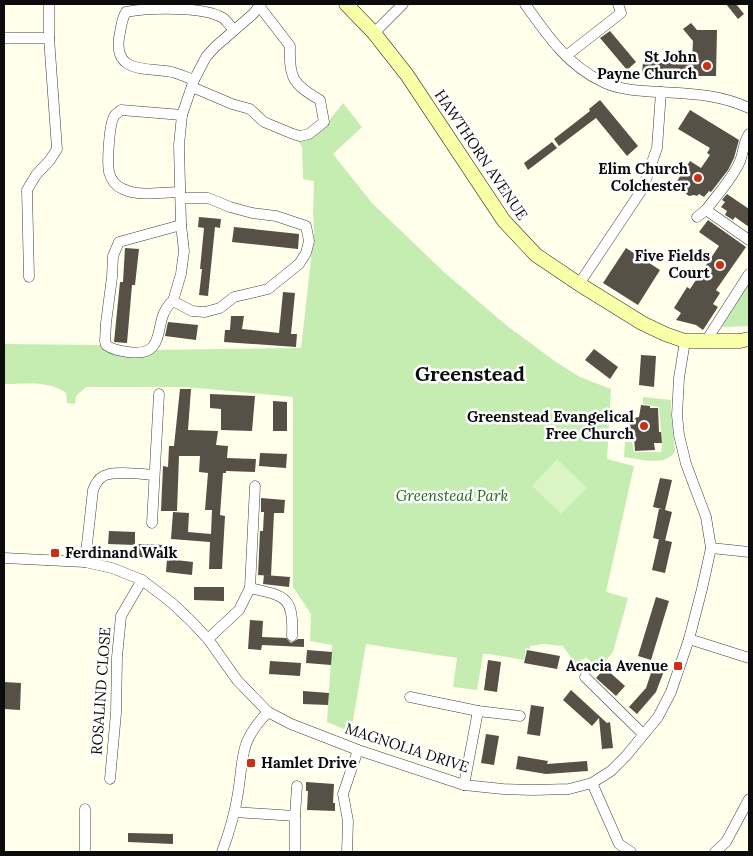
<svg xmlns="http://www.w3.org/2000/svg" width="753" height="856" viewBox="0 0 753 856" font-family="Lora,serif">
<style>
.green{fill:#c5edb1}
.pitch{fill:#daf4c3}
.building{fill:#565047}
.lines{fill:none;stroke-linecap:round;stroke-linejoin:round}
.street-casing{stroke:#3f3f3f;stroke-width:11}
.secondary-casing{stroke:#2e2e2e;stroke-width:15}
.street{stroke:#fff;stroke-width:10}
.secondary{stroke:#f8ffa6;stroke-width:14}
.poi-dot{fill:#ca3016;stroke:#fff;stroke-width:2}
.labels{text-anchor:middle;stroke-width:5;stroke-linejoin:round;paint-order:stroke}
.poi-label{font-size:15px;font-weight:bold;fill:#0c0c0c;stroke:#fff;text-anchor:end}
.street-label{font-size:15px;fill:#0c0c0c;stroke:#fff}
.park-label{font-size:15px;font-style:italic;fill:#186a16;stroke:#fff}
.district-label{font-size:20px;font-weight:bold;fill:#0c0c0c;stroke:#fff}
</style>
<rect width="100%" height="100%" fill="#ffffeb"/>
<g class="green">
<path d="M343 103 362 127 333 154 372 203 445 273 506 325 556 362 580 377 611 389 607 459 634 466 606 592 628 598 613 652 599 669 586 657 576 665 563 646 543 644 530 646V649L526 648 524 660 489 654H483L477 690 453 687 457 658 366 644 351 732 327 722 332 645 310 641 311 614 293 587V397L186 387H86L76 396 75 404 67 403 66 393C49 380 24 384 4 384V344L105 345 149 350 301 348 314 233 313 214 314 181 303 179 302 147 296 136 328 122Z"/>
<path d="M749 284V326L722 327Z"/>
<path d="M643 397 671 400V412L675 452C665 467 639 459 624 457L625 442H632L634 452H661L662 444 659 407 643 404Z"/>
</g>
<path class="pitch" d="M557 459 587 488 561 514 532 486Z"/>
<g class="building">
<path d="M726 4H736L744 14 738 19Z"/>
<path d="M691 23 697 30H717L716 76H697V73L664 72V75L642 74 643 62 671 63V60H692L693 41 683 29Z"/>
<path d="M610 31 636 62 627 70 600 38Z"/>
<path d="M600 100 638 146 627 156 596 118 559 146 554 139 590 111 589 109Z"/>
<path d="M690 110 739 140 734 158 728 170 711 192 709 191 704 197 699 194 697 196 694 195 689 196 678 188 677 181 690 161 701 168 710 155 707 153 710 148 678 129Z"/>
<path d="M552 142 557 148 528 170 524 163Z"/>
<path d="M727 194 749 209V227L735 217 733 220 725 215 727 211 721 207 725 202 722 200Z"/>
<path d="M199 217 221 219 220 228 215 227 208 296 199 295 202 269H200L204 228 198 227Z"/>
<path d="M708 220 746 247 716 290 720 293 713 304 718 307 703 330 696 325 676 320 681 313 674 308 687 287 690 289 719 246 699 232Z"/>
<path d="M234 227 299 234 298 249 232 242Z"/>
<path d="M125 248 139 249 135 285H132L127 343 114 342 120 282H123Z"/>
<path d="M626 248 660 270 638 305 603 283Z"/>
<path d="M283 292 295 293 291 334H297L296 347 224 342 225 330H230L231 316H244L242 329 279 333Z"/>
<path d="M168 322 198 325 196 340 165 336Z"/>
<path d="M594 349 618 367 610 379 585 360Z"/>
<path d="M641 355 656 356 654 387 639 385Z"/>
<path d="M180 389H191L188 430 218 431 216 445 228 446 227 458 256 459 255 472 226 471V473H223L220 515 225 516 222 569H209L210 542 171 539 173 512 189 513 188 532 211 534 212 510H205L208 473 199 472 200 456H179L177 511H161L163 466 168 467 169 446H174Z"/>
<path d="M210 394 255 396 252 431 221 430V409L210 408Z"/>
<path d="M273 401 287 402V431H273Z"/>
<path d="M641 405 650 406V408H658L659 432H661L662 443H654L655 450 635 451 634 436H630L629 419 639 417Z"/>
<path d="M260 453 287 454 286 468 259 466Z"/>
<path d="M660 478 672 480 665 510 672 512 665 541 653 538 659 509H662L653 507Z"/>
<path d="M261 498 285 500 284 513H274L271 576 258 575 260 531H263L264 512H261Z"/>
<path d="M109 531 135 532V545L108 544Z"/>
<path d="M659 539 672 542 665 573 652 570Z"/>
<path d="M138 544 164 545V558L138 557Z"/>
<path d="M167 559 193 562 192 575 166 572Z"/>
<path d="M264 575 290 577 289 587 263 584Z"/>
<path d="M194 587H224V601L194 600Z"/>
<path d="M656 597 669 601 651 660 638 656Z"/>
<path d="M250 620 263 621 262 637 286 638 291 643 298 639H304V647L262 645 261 650 248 649Z"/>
<path d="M307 650 332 652 331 665 306 663Z"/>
<path d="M527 650 560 656 557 669 524 663Z"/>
<path d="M488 660 501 662 497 692 484 690Z"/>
<path d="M270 661 301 663 300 676 269 674Z"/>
<path d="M653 667 664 671 656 692 637 714 629 707 646 688Z"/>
<path d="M605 668 625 686 616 696 596 678Z"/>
<path d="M4 682 21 683 20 710 4 709Z"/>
<path d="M571 690 607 723 610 722 613 748 602 749 599 718 592 726 563 700Z"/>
<path d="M303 691 329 693 328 705 303 704Z"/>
<path d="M531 705 544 707 540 736 527 734Z"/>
<path d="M486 734 499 736 494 765 481 763Z"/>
<path d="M518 756 548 761 547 764 587 761 588 771 546 774 516 769Z"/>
<path d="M306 782 334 784 333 803H335V811L307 810 308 791H306Z"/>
<path d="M128 833 173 834V844L128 842Z"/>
</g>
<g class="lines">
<g class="street-casing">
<g id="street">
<path d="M525 4C546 34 568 66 603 82 619 90 641 91 659 92 692 94 719 94 749 108"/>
<path d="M374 33 403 4"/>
<path d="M4 38H49"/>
<path d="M566 56 621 13 618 4"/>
<path d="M194 80C186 77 179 74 172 72 149 67 114 75 119 38 121 29 121 20 126 12 148 8 204 6 223 18 227 21 230 26 234 30"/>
<path d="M192 87 232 104 250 109 264 122 293 134 300 136 309 134 324 122 320 100C292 84 289 77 290 46L260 7"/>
<path d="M180 192C163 192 139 197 123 189 115 186 111 180 109 172 107 162 109 122 115 115 116 114 120 111 121 110L182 115"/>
<path d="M706 210C716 196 734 177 740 161 744 151 743 143 749 134"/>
<path d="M697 217 706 210 749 240"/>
<path d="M29 277 27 190 36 175 50 160 57 149 49 38V4"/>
<path d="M579 284 643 188 657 148 661 92"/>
<path d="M173 301 181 274 184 251 181 225 179 145 182 115 194 80 206 57 215 47 253 14 261 4"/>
<path d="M173 301 192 311 205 312 220 308 234 297 268 289 299 264 306 253 309 241 306 226 276 216 252 213 230 207 208 198H181"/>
<path d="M173 301C150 319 171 358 128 352 120 351 113 350 106 345L105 341 106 323 112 277 113 256 119 242 181 225"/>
<path d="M706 341 749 274"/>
<path d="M152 523 159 394"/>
<path d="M711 548 749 552"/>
<path d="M4 558 85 562 112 568 142 580 172 603 191 621 208 639 237 680 268 712 291 724 358 750 464 785 503 789 533 790 569 789 592 783 611 771 626 756 658 717 671 692 689 639 702 589 711 548 706 517 686 464 679 435 677 415 679 378 685 341"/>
<path d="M85 562 93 490C95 485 97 480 102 477 111 470 141 474 154 475"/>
<path d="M250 588C285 596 294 596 292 636"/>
<path d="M208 639 239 610 250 588 255 486"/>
<path d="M689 639 749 658"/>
<path d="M585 677 643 734"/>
<path d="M410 697 478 711 520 716"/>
<path d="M110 779 116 713 117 657 121 616 142 580"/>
<path d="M592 783 619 844 631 852"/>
<path d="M464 785 478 711"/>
<path d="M85 809V852"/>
<path d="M235 812 295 816V852"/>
<path d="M295 816 297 786"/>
<path d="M222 852C229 833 235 813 238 793 244 755 239 742 268 712"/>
<path d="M347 852 348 821 343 794 358 750"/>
<path d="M715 852 726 842 749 799"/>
</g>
</g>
<g class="secondary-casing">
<path id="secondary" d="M346 4 374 33 407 75 504 221 536 255 579 284 642 323 665 334 685 341H740L749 339"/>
</g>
<use href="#street" class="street"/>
<use href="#secondary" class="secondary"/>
</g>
<g class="poi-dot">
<circle cx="707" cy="66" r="5"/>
<circle cx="698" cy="178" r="5"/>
<circle cx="720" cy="265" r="5"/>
<circle cx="644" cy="426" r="5"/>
<rect x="50" y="548" width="10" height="10" rx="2.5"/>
<rect x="673" y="661" width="10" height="10" rx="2.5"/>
<rect x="246" y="758" width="10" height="10" rx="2.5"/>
</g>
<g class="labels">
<g class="poi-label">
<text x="697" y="62">St John<tspan x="697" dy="17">Payne Church</tspan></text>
<text x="688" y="174">Elim Church<tspan x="688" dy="17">Colchester</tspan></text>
<text x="710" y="261">Five Fields<tspan x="710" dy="17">Court</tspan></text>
<text x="634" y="422">Greenstead Evangelical<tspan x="634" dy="17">Free Church</tspan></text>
<text x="65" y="558" text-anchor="start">Ferdinand Walk</text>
<text x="668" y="671">Acacia Avenue</text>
<text x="261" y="768" text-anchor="start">Hamlet Drive</text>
</g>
<g class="street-label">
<text transform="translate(481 155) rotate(56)" y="5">HAWTHORN AVENUE</text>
<text transform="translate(101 691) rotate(-86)" y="5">ROSALIND CLOSE</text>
<text transform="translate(407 748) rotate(18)" y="5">MAGNOLIA DRIVE</text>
</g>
<g class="park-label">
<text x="452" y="501">Greenstead Park</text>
</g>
<g class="district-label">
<text x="470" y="381">Greenstead</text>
</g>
</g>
<rect width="753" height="856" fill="none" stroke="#0c0c0c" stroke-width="10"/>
</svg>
